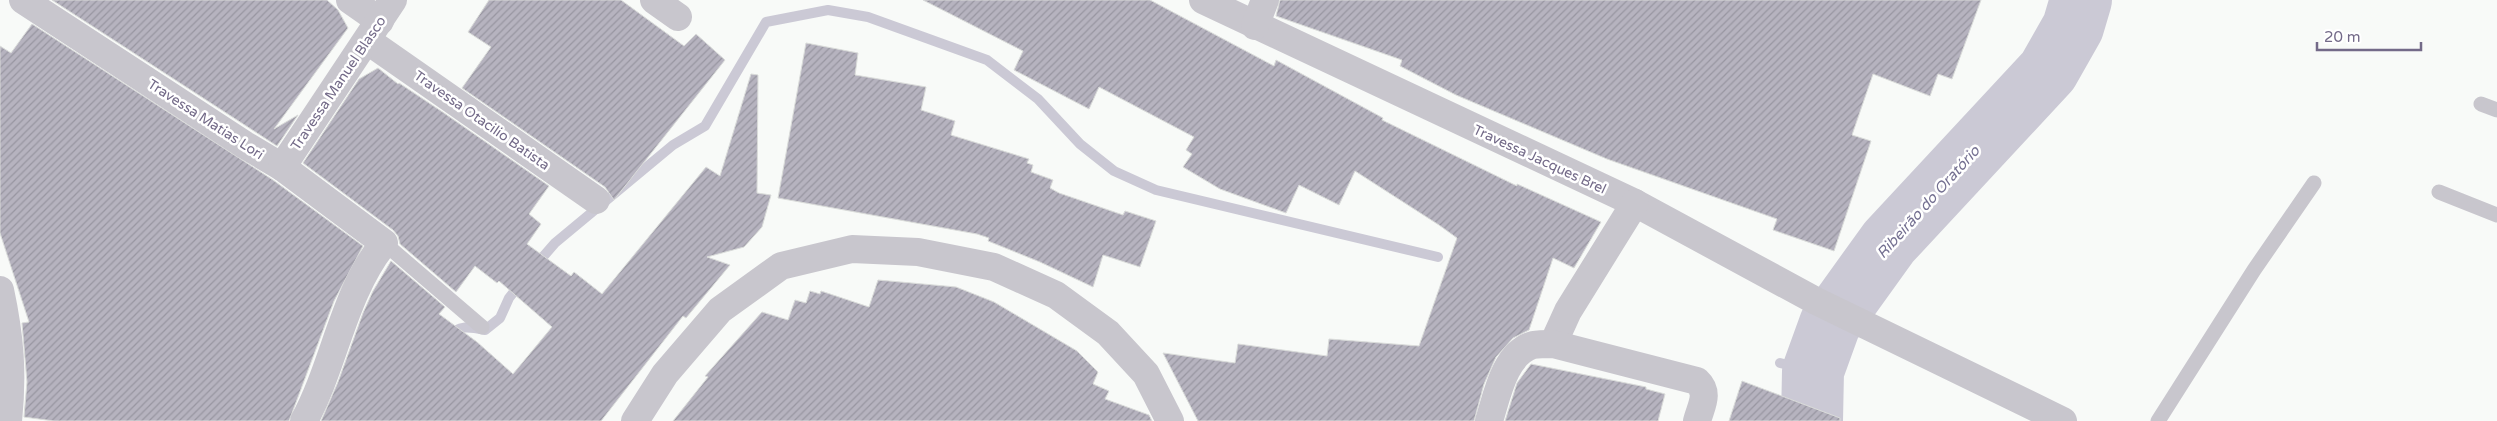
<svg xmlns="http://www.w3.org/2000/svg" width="2497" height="421" viewBox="0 0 2497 421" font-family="'Varela Round',sans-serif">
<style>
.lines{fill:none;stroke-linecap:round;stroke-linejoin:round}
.stream{stroke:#cbc9d5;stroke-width:10}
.river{stroke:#cbc9d5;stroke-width:62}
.building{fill:url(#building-hatch);stroke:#dadcda}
.lane{stroke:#c8c6cd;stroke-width:15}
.street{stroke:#c8c6cd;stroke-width:28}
.labels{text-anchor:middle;stroke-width:5;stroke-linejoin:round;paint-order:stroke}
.street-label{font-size:14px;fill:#736a88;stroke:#fff}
.water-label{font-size:15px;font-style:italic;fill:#747091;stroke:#fff}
</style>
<defs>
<pattern id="building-hatch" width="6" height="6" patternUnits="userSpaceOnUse" patternTransform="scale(1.25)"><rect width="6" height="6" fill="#b6b3bf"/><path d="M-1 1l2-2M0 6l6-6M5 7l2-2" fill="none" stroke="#9896a1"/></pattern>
</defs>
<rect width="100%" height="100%" fill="#f8faf8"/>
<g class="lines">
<g class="stream">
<path d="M535 266 555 243 673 145 705 126 766 22 828 10 868 17 987 60 1038 99 1080 144 1114 171 1156 190 1438 257"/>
<path d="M449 337C458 324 471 327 485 330L500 318 509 298 521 283"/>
<path d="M1780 363 1813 371"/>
</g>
<path class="river" d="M1812 421 1813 371 1830 324 1889 242 2048 71 2073 27 2081 0"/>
</g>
<g class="building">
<path d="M52 0H327L338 10 348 28 274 129 298 115 277 146Z"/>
<path d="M489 0H621L684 46 696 34 725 60 614 200 605 187 462 88 491 47 468 32Z"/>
<path d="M923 0H1150L1274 66 1276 60 1383 118 1382 120 1517 186V184L1601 222 1574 268 1553 258 1529 330 1513 338 1496 357 1484 384 1474 421H1198L1163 353 1235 363 1238 344 1327 356 1329 339 1419 346 1457 238 1439 225 1355 171 1339 205 1299 185 1286 213 1220 189 1183 167 1192 154 1186 150 1194 137 1099 87 1089 109 1014 70 1023 51Z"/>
<path d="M1280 0H1981L1952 79 1938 74 1930 96 1873 74 1852 135 1871 141 1834 251 1773 230 1777 219 1607 159 1456 95 1400 66 1402 60 1276 16Z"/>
<path d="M32 24 273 180 363 246 334 301 289 421H54L24 417 27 382 22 323 29 322 0 233V46L11 53Z"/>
<path d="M806 43 858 53 855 75 926 87 921 110 955 121 951 135 1029 159 1027 163 1033 165 1031 172 1053 180 1050 188 1059 193 1123 215 1125 211 1156 221 1140 267 1103 255 1093 287 1040 262 988 241 989 238 977 234 778 198Z"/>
<path d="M378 68 398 84 399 83 444 113 549 186 529 214 541 224 527 244 571 276 574 272 602 294 706 167 720 176 751 74 758 75 757 193 771 195 762 227 744 247 707 257 730 265 686 318 683 316 601 421H321L338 382 363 313 373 291 391 261 445 307 439 314 477 342 513 374 552 327 499 281 497 283 475 266 456 292 400 244 398 236 393 230 303 163 359 79Z"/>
<path d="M878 280 956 287 994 302 1077 351 1098 372 1093 384 1109 391 1105 399 1149 415 1152 421H673L708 377 705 376 762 312 788 320 795 300 806 303 810 291 820 294 821 291 869 307Z"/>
<path d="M1531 364 1646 387V389L1665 394 1658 421H1505L1517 383Z"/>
<path d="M1742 381 1840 418V421H1729Z"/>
</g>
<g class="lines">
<g class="lane">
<path d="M2481 104 2497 110"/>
<path d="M2439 192 2497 215"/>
<path d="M384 243 482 327"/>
<path d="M2158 421 2254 270 2314 183"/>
</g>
<g class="street">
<path d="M23 0 245 145 282 167 384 243C343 294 335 364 304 421"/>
<path d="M350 0 380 21"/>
<path d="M654 0 678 17"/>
<path d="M1203 0 1635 203 1816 301 2063 421"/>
<path d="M1255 26 1265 0"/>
<path d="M368 41 596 200"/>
<path d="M282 167 393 0"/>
<path d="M0 290C10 337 13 373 8 421"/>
<path d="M1553 344 1568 311 1635 203"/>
<path d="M635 421 665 374 720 310 781 266 852 249 918 252 994 267 1056 295 1108 333 1146 374 1170 421"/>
<path d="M1489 421C1497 396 1504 354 1533 345 1539 344 1547 344 1553 344L1697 381C1710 393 1701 406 1697 421"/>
</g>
</g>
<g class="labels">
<g class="street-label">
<text transform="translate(338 83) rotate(-56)" y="5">Travessa Manuel Blasco</text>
<text transform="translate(206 119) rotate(33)" y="5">Travessa Matias Lori</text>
<text transform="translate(482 120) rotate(35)" y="5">Travessa Otacilio Batista</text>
<text transform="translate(1540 159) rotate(25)" y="5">Travessa Jacques Brel</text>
</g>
<g class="water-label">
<text transform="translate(1928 202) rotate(-48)" y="5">Ribeirão do Oratório</text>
</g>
</g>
<path d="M2317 42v8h104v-8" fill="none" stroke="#736a88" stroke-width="2.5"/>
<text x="2324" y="42" font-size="15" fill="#736a88" stroke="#ffffff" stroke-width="4" paint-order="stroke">20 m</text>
</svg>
